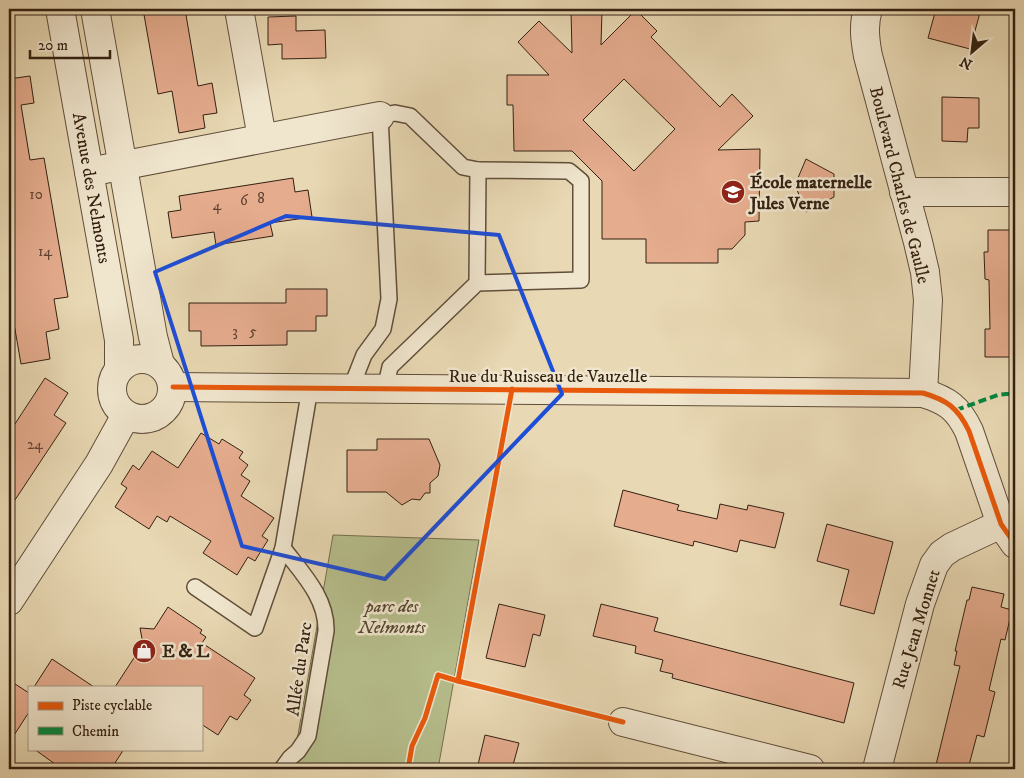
<svg xmlns="http://www.w3.org/2000/svg" width="1024" height="778" viewBox="0 0 1024 778" font-family="'IM FELL DW Pica',serif">
<style>
.green{fill:#b6be8c;stroke:#746f4f}
.building{fill:#e5ac8e;stroke:#332012;fill-rule:evenodd}
.lines{fill:none;stroke-linecap:round;stroke-linejoin:round}
.service-casing{stroke:#604e3a;stroke-width:18}
.minor-casing{stroke:#604e3a;stroke-width:30}
.tertiary-casing{stroke:#604e3a;stroke-width:30}
.service{stroke:#f0e6ce;stroke-width:15}
.minor{stroke:#f0e6ce;stroke-width:28}
.tertiary{stroke:#f0e6ce;stroke-width:28}
.quiet{stroke:#00873e;stroke-width:4;stroke-dasharray:8 4;stroke-linecap:butt}
.cycleway-casing{stroke:#f0e6ce;stroke-width:8}
.cycleway{stroke:#e8590c;stroke-width:5}
.marked{fill:none;stroke:#1d4ed8;stroke-width:4;stroke-linejoin:round}
.labels{text-anchor:middle;stroke-width:5;stroke-linejoin:round;paint-order:stroke}
.number-label{font-size:15px;fill:#604331}
.poi-label{font-size:18px;font-weight:bold;fill:#332012;stroke:#f0e6ce;text-anchor:start}
.street-label{font-size:18px;fill:#332012;stroke:#f0e6ce}
.park-label{font-size:18px;font-style:italic;fill:#544830;stroke:#f0e6ce}
</style>
<rect width="100%" height="100%" fill="#e8d8b3"/>
<filter id="stains"><feTurbulence type="fractalNoise" baseFrequency=".004" numOctaves="4"/><feColorMatrix values="0 0 0 0 .2 0 0 0 0 .09 0 0 0 0 .02 0 0 0 .5 -.17"/></filter>
<radialGradient id="worn" r=".72"><stop offset=".6" stop-color="#630" stop-opacity="0"/><stop offset="1" stop-color="#630" stop-opacity=".3"/></radialGradient>
<path class="green" d="M333 535 479 540 438 769H292Z"/>
<g class="building">
<path d="M143 9H185L198 86 212 83 217 113 203 115 205 128 179 133 172 91 158 94Z"/>
<path d="M936 9H981L970 49 928 38Z"/>
<path d="M571 10H602L601 45 636 10 657 31 651 37 720 107 732 94 753 116 718 150 760 149 759 221 745 222V235L732 249H718V263H646V239H602V181L572 151H514L513 105H507V75H549L518 42 539 21 572 53ZM624 79 675 129 634 171 583 120Z"/>
<path d="M296 16V31L325 30 326 58 282 59V44L268 45V17Z"/>
<path d="M30 76 34 103 21 105 30 160 44 158 68 297 54 299 59 329 46 332 50 359 21 364 9 295V79Z"/>
<path d="M942 97 979 98V128H968L967 142 942 141Z"/>
<path d="M806 159 834 174V197L806 212 795 185Z"/>
<path d="M293 178 295 192 308 190 312 217 270 223 273 236 216 245 214 232 172 238 168 212 181 210 179 196Z"/>
<path d="M988 230H1015V357H985V329H990L989 280 985 279 984 252H988Z"/>
<path d="M286 289H327V316H316V331H287V345L201 346V331H189V303H286Z"/>
<path d="M45 378 68 393 54 415 66 423 9 509V433Z"/>
<path d="M201 433 219 444 222 439 243 452 239 458 248 465 241 475 250 481 241 496 274 518 262 536 268 540 261 551 255 561 248 557 237 575 203 553 211 541 170 516 167 522 157 516 149 529 115 507 127 488 121 484 133 465 139 470 152 451 178 468Z"/>
<path d="M377 439H429L440 465 438 476 430 483V493H425L420 500 412 499 402 505 386 492H347V450H377Z"/>
<path d="M623 490 679 505 677 510 717 519 720 504 747 510 748 505 784 513 775 548 740 540 737 552 694 541 693 546 614 526Z"/>
<path d="M827 524 893 542 874 614 840 605 849 570 817 561Z"/>
<path d="M972 587 1004 594 1001 607 1012 610 1005 640 1001 639 989 690 995 692 984 737 977 735 968 769H935L960 666 954 665 957 651H955L967 600H969Z"/>
<path d="M499 604 545 615 540 636 533 634 525 667 486 658Z"/>
<path d="M601 604 658 618 654 631 854 683 844 723 672 678 673 674 660 671 663 660 635 653 636 646 593 636Z"/>
<path d="M168 607 202 630 200 633 206 637 202 643 255 678 244 695 251 700 237 720 230 716 218 735 201 724V687H115L143 644 140 628 154 629Z"/>
<path d="M52 659 94 687H34Z"/>
<path d="M9 680 29 693V712L9 743Z"/>
<path d="M485 735 519 743 512 769H477Z"/>
<path d="M34 749H124L111 769H62Z"/>
</g>
<g class="lines">
<g class="service-casing">
<g id="service">
<path d="M351 388 364 355 383 329 389 299 380 116 395 113 410 116 463 167 478 170"/>
<path d="M385 389 390 367 477 283 581 280V181L569 171 478 170 477 283"/>
<path d="M195 587 255 628 283 548 310 388"/>
<path d="M282 769 290 758 298 751 308 736 326 631C327 598 302 573 283 548"/>
</g>
</g>
<g class="minor-casing">
<g id="minor">
<path d="M239 9 262 138"/>
<path d="M868 9C863 25 865 40 868 56L918 242 925 272 928 300 923 393"/>
<path d="M89 172 380 116"/>
<path d="M904 192H1015"/>
<path d="M173 387 923 393C947 400 958 408 969 431L1001 524 1015 544"/>
<path d="M623 722 810 769"/>
<path d="M877 769 920 604 934 565 942 554 952 547 1001 524"/>
</g>
</g>
<g class="tertiary-casing">
<g id="tertiary">
<path d="M60 9 119 340V368"/>
<path d="M95 9 153 337 160 364"/>
<circle cx="142" cy="389" r="30"/>
<path d="M9 601 99 464 126 415"/>
</g>
</g>
<use href="#service" class="service"/>
<use href="#minor" class="minor"/>
<use href="#tertiary" class="tertiary"/>
<path class="quiet" d="M956 410 998 395 1015 393"/>
<g class="cycleway-casing">
<g id="cycleway">
<path d="M173 387 923 393C947 400 958 408 969 431L1001 524 1015 544"/>
<path d="M512 389 458 681 623 722"/>
<path d="M408 769 412 746 425 718 438 675 458 681"/>
</g>
</g>
<use href="#cycleway" class="cycleway"/>
</g>
<path class="marked" d="M286 216 499 235 562 394 385 579 242 546 155 272Z"/>
<defs>
<g id="school-disc" transform="scale(1.25)"><circle r="9.5" fill="#8f2418" stroke="#f0e6ce"/><path d="M0-5L7-2L0 1L-7-2ZM-4 1L0 2.5L4 1V4Q0 6-4 4Z" fill="#fff"/></g>
<g id="shop-disc" transform="scale(1.25)"><circle r="9.5" fill="#8f2418" stroke="#f0e6ce"/><path d="M-5-2.5h2.3a2.7 3.5 0 0 1 5.4 0H5L5.5 6h-11ZM-1.5-2.5h3a1.5 2.3 0 0 0-3 0Z" fill="#fff"/></g>
</defs>
<g fill-rule="evenodd">
<use href="#school-disc" x="733" y="192"/>
<use href="#shop-disc" x="144" y="651"/>
</g>
<g class="labels">
<g class="number-label">
<text x="36" y="199">10</text>
<text x="261" y="203">8</text>
<text x="244" y="205">6</text>
<text x="217" y="210">4</text>
<text x="45" y="256">14</text>
<text x="235" y="336">3</text>
<text x="253" y="336">5</text>
<text x="35" y="449">24</text>
</g>
<g class="poi-label">
<text x="750" y="188">École maternelle<tspan x="750" dy="21">Jules Verne</tspan></text>
<text x="162" y="657">E &amp; L</text>
</g>
<g class="street-label">
<text transform="translate(900 185) rotate(76)" y="6">Boulevard Charles de Gaulle</text>
<text transform="translate(92 188) rotate(80)" y="6">Avenue des Nelmonts</text>
<text x="548" y="382">Rue du Ruisseau de Vauzelle</text>
<text transform="translate(916 629) rotate(-73)" y="6">Rue Jean Monnet</text>
<text transform="translate(299 669) rotate(-82)" y="6">Allée du Parc</text>
</g>
<g class="park-label">
<text x="392" y="612">parc des<tspan x="392" dy="21">Nelmonts</tspan></text>
</g>
</g>
<rect width="1024" height="778" fill="none" stroke="#e8d8b3" stroke-width="30"/>
<rect x="10" y="10" width="1004" height="758" fill="none" stroke="#332012" stroke-width="2.5"/>
<rect x="15" y="15" width="994" height="748" fill="none" stroke="#332012"/>
<rect x="28" y="686" width="175" height="65" fill="#f0e6ce" stroke="#a49783"/>
<rect x="38" y="702" width="25" height="8" fill="#e8590c" stroke="#a49783"/>
<text x="72" y="710" font-size="15" fill="#332012">Piste cyclable</text>
<rect x="38" y="727" width="25" height="8" fill="#00873e" stroke="#a49783"/>
<text x="72" y="736" font-size="15" fill="#332012">Chemin</text>
<g transform="translate(972 52) rotate(208)" stroke="#f0e6ce" stroke-width="4" paint-order="stroke">
<path d="M0-4L9 19L0 12L-9 19Z" fill="#332012"/>
<text y="-8" font-size="14" font-weight="bold" text-anchor="middle" fill="#332012">N</text>
</g>
<path d="M30 50v8h80v-8" fill="none" stroke="#332012" stroke-width="2.5"/>
<text x="38" y="50" font-size="15" fill="#332012" stroke="#f0e6ce" stroke-width="4" paint-order="stroke">20 m</text>
<rect width="100%" height="100%" filter="url(#stains)"/>
<rect width="100%" height="100%" fill="url(#worn)"/>
</svg>
